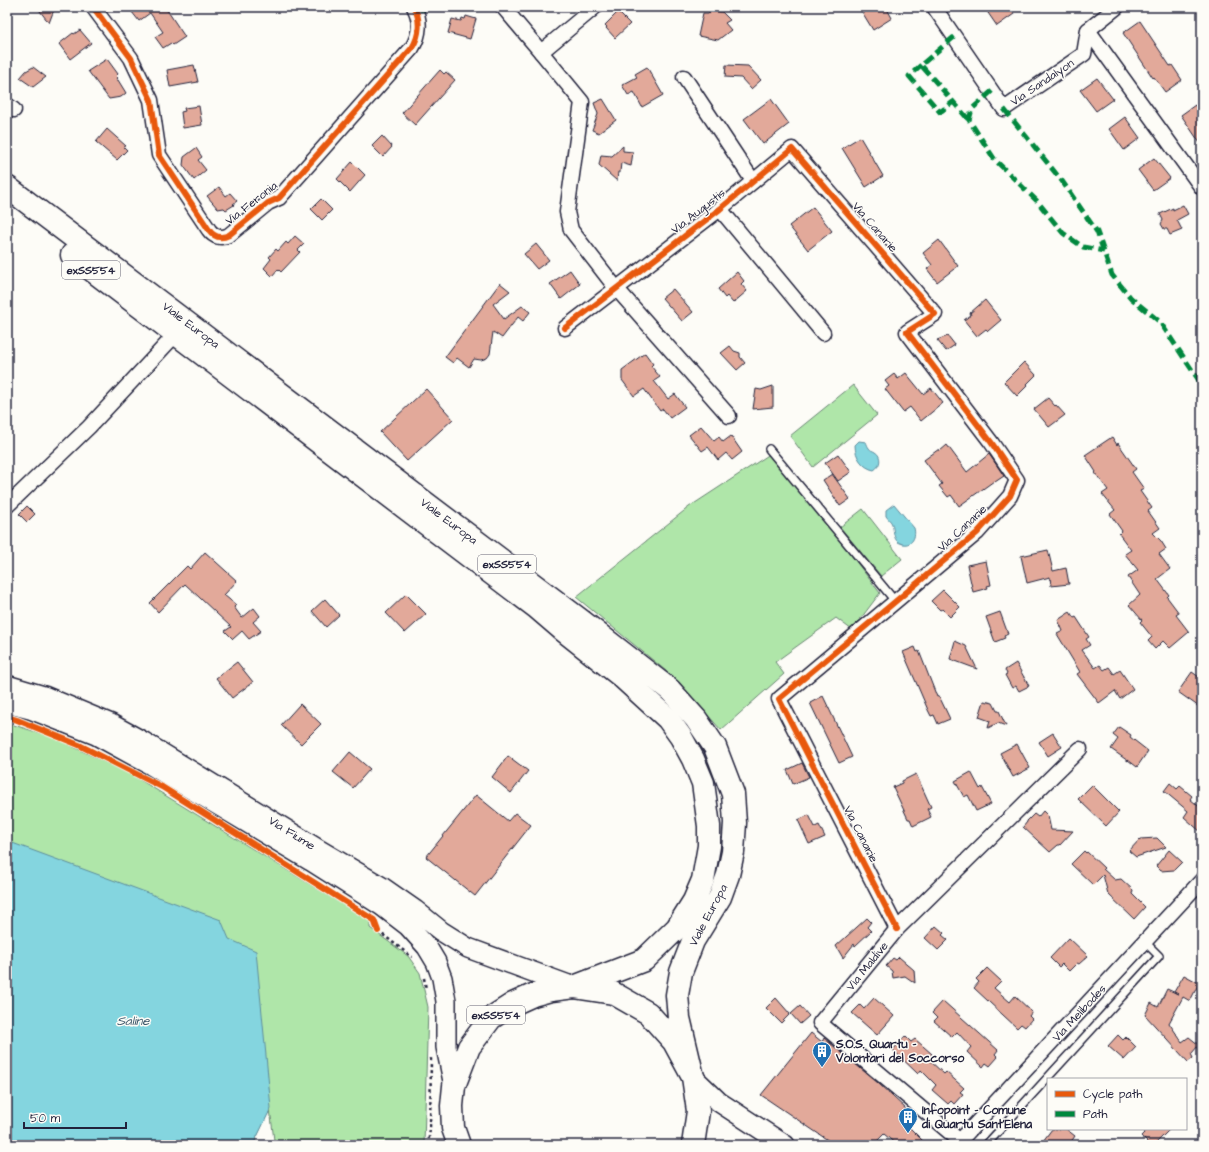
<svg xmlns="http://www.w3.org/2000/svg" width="1209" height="1152" viewBox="0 0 1209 1152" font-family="'Architects Daughter',sans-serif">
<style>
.green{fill:#afe6a9;stroke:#688472}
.water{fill:#84d5df;stroke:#5d8d9d}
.building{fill:#e2a99a;stroke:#22223b}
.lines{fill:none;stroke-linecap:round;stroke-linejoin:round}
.lane-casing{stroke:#22223b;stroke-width:10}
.street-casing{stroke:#22223b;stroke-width:17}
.secondary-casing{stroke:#22223b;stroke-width:22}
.primary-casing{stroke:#22223b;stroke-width:25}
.path{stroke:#22223b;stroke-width:2.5;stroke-dasharray:3 3;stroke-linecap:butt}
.lane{stroke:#fdfcf7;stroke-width:7}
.street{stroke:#fdfcf7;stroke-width:14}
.secondary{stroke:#fdfcf7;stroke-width:19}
.primary{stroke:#fdfcf7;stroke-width:22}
.quiet{stroke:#00873e;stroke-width:5;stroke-dasharray:10 5;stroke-linecap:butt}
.cycleway-casing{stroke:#fdfcf7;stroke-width:8}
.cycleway{stroke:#e8590c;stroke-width:6}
.labels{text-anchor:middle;stroke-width:3;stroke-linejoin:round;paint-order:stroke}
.shield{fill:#fdfcf7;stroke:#646373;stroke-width:1}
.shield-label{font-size:11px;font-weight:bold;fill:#22223b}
.street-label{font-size:12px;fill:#22223b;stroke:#fdfcf7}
.poi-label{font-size:12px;font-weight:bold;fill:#22223b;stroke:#fdfcf7;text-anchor:start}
.water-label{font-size:13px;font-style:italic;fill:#3f586c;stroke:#fdfcf7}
</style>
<rect width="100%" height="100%" fill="#fdfcf7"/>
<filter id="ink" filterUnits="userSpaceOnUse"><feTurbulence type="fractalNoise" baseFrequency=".025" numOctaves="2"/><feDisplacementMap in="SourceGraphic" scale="8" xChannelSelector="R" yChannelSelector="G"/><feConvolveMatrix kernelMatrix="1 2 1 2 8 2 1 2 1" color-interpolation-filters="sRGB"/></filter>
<g filter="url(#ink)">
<g class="green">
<path d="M853 385 877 415 813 467 790 436Z"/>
<path d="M773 452 880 593 852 630 836 618 775 662 784 674 721 730 677 680 576 597 689 507Z"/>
<path d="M863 509 902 559 881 576 840 527Z"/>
<path d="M7 723 53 737 132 775 370 921V928L408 956 420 973 428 1007 424 1145H273L274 1140 270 1109 253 1145H7Z"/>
</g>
<g class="water">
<path d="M859 441 866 442C867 444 868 447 869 448 871 451 872 450 875 452 882 456 881 466 874 470 863 468 855 457 855 445Z"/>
<path d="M894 504 914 528C917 538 910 549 898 542 893 538 894 530 892 524 891 521 888 519 886 516V510Z"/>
<path d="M7 841 221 920 229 939 256 951 271 1108 253 1145H7Z"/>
</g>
<g class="building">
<path d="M37 7H55L49 23Z"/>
<path d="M128 7H165L185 37 173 45 171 43 163 48 155 37 163 32 150 13 139 21Z"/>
<path d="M859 7H886L892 18 873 30Z"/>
<path d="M984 7H1009L1014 14 997 26Z"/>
<path d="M709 10 722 12 730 20 725 23 731 30 718 40 698 36 703 13H709Z"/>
<path d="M618 12 630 24 615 38 606 28 607 27 605 25Z"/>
<path d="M466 16 476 19 470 39 448 33 452 19 461 21 462 18 465 19Z"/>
<path d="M1140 21 1170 66 1172 65 1182 80 1165 92 1154 77 1153 78 1123 33Z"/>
<path d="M80 30 91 43 70 59 59 44 73 33 74 34Z"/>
<path d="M107 59 118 74 116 76 118 78 116 80H118L126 93 121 97 109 99 88 71Z"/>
<path d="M194 65 198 82 170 87 167 70Z"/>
<path d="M726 65 748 66 761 80 751 89 741 78 725 77Z"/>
<path d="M33 67 46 77 33 87 20 78 26 71Z"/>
<path d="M647 67 663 95 642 107 634 92 628 95 622 85 637 77 635 74Z"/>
<path d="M440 70 444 74 446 72 455 80 415 125 402 113Z"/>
<path d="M1097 78 1113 99 1096 111 1080 90Z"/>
<path d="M603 99 616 120 599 133 592 130 598 114 594 103Z"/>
<path d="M771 99 789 124 763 144 744 119Z"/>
<path d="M1195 105 1202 114V146L1181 115Z"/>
<path d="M199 106 202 125 183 128 181 112 185 111 184 108Z"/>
<path d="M1125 117 1140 138 1124 150 1109 129Z"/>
<path d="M107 129 126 146 124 147 127 150 117 160 96 142Z"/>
<path d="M382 136 392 147 383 157 372 146Z"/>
<path d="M860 137 883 176 866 187 842 148Z"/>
<path d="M623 146V151L633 152 631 166 621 163 620 172H618L617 181 599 165 601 155 612 156Z"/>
<path d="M196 148 202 157 198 160 206 170 194 180 183 165 184 157Z"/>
<path d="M1154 158 1170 178 1153 190 1138 170Z"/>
<path d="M352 162 365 175 350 192 337 179Z"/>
<path d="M219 187 226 196 230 193 237 201 233 204 234 205 226 210 224 208 218 209 207 196Z"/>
<path d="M321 199 332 210 322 220 311 209Z"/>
<path d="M1183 205 1188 214 1177 220 1182 230 1170 235 1167 229H1164L1161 224 1163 220 1160 214 1173 208V210Z"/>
<path d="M813 207 832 231 808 250 789 226Z"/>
<path d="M295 236 304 244 298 250 300 252 281 272 278 269 272 276 264 268 271 259 269 257 276 249 278 251 286 242 288 244Z"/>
<path d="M939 240 958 266 937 282 927 269 932 265 923 253Z"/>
<path d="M536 244 549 260 537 269 524 254Z"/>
<path d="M570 270 580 284 561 299 550 284Z"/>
<path d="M737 272 744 281 741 284 747 291 733 303 727 296 725 298 718 289Z"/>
<path d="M500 283 510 291 493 304 504 319 522 306 530 312 523 321 518 317 502 338 493 332 490 354 487 358 481 360 474 359 469 367 457 358 453 363 445 357Z"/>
<path d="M673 289 693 312 682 321 662 298Z"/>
<path d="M985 300 1001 320 988 331 986 329 977 336 964 320 971 315 970 313Z"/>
<path d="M948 336 955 345 946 351 937 340Z"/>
<path d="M730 346 734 351 740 353V357L745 363 737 370 721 353Z"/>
<path d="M645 353 653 364 651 366 660 377 654 381 668 399 675 394 685 407 670 418 663 409 660 411 644 389 634 396 622 380V370Z"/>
<path d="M1024 362 1036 375 1027 384 1028 385 1017 396 1004 382Z"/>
<path d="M906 373 923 394 931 388 943 403 921 421 910 407 903 412 885 389 889 386 885 381 894 374 898 379Z"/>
<path d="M773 386V407L753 409 756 389 761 390Z"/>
<path d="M426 389 453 419 407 461 380 432Z"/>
<path d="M1048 398 1055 406 1056 405 1065 415 1049 427 1034 409Z"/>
<path d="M701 426 714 441 719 437 723 442 731 436 742 452 732 460 726 453 718 460 708 447 702 451 689 435Z"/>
<path d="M1112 437 1117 445 1118 443 1136 469 1132 472 1144 489 1140 491 1152 508 1148 511 1160 528 1153 533 1161 541 1166 549 1159 554 1170 569 1157 579 1169 595 1167 597 1179 613 1176 615 1189 632 1170 648 1163 641 1155 649 1148 641 1152 637 1140 622 1142 620 1129 605 1140 595 1128 577 1138 570 1125 554 1131 550 1119 534 1122 531 1110 514 1115 510 1102 494 1108 490 1095 473 1096 472 1085 455Z"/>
<path d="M947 445 967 472 989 454 1004 476 995 482 994 481 959 506 951 495 948 497 939 486 942 484 924 460 939 449 940 451Z"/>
<path d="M838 454 851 472 838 481 825 463Z"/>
<path d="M832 474 850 499 840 506 823 480Z"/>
<path d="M27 506 35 514 27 522 19 514Z"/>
<path d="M1048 550 1053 571 1066 568 1069 584 1051 586 1050 577 1027 583 1021 556Z"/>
<path d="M205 552 237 581 224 595 236 605 234 607 242 618 254 608 260 616 253 622 261 631 249 639 242 631 233 639 225 631 231 627 185 584 158 612 150 603 187 566 190 569Z"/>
<path d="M986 561 991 585 987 586 988 588 973 592 967 565Z"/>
<path d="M943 590 960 607 950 617 942 609 940 610 931 601Z"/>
<path d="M406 594 426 614 405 633 386 613Z"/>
<path d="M325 599 339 615 326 627 312 611Z"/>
<path d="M1000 612 1008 634 1004 636 1005 638 995 642 986 617Z"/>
<path d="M1070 612 1074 618 1076 617 1089 637 1086 639 1090 645 1082 650 1095 668 1100 665 1104 670 1109 667 1114 674 1120 670 1133 689 1120 699 1115 691 1099 703 1077 674 1080 672 1057 634 1063 631 1058 620Z"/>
<path d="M955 641 966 646 977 669 950 659Z"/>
<path d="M915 647 917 652 919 651 937 697 939 696 950 719 938 724 934 715 931 716 928 710 903 652Z"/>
<path d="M237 662 253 682 232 698 216 678Z"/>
<path d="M1016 663 1029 686 1019 691 1016 686 1012 688 1005 675 1007 674 1005 670Z"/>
<path d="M1192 672 1202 679V709L1178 692Z"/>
<path d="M823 696 852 757 839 763 810 703Z"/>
<path d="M984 701 993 703 997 711H999L1006 726 998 723 988 728 990 721 979 717Z"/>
<path d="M300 704 321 724 301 744 281 725Z"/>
<path d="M1119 727 1131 735 1130 737 1148 751 1137 767 1128 760V761L1111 749 1118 739 1113 735Z"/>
<path d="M1053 733 1062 747 1048 756 1039 742Z"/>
<path d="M1017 744 1030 768 1013 777 1000 753Z"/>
<path d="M350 752 370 769 353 788 333 772Z"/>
<path d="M508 756 528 771 511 793 492 777Z"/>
<path d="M802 763 809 777 793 784 787 770Z"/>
<path d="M971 772 980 789 982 787 991 804 976 811 968 795 964 797 955 781Z"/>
<path d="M916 774 931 807 927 809 931 817 913 826 910 819H908L893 787 902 783V781Z"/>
<path d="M1170 783 1177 789 1180 786 1192 796 1190 799 1202 809V833L1184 817 1188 811 1164 791Z"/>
<path d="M1092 785 1119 812 1106 826 1078 799Z"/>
<path d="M476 795 508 821 515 813 531 825 475 896 426 857Z"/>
<path d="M1043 811 1048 816 1051 830 1073 831 1060 845H1058L1050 852 1023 827 1027 822V821L1034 814 1038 817Z"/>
<path d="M809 815 815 827 819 825 825 837 809 844 798 820Z"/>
<path d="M1157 838 1166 847 1136 857 1129 851 1140 839Z"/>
<path d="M1169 850 1182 862 1174 870 1161 871 1156 866Z"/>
<path d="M1084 851 1086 853 1087 852 1104 868 1103 869 1115 880 1121 879 1133 890 1132 894 1145 907 1134 919 1108 894 1103 875 1093 885 1071 864Z"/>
<path d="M867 918 871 922 867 927 871 931 855 946 854 944 843 958 836 946Z"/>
<path d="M936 926 944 933 942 935 948 940 938 950 925 938Z"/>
<path d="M1069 938 1088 956 1079 964 1077 963 1069 971 1062 964 1059 967 1050 958Z"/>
<path d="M899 957 914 970 915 983 905 976 893 978 892 971 886 966 893 958 896 960Z"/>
<path d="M987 968 1001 981 994 988 1010 1002 1015 996 1032 1012 1029 1016 1032 1019 1025 1027 1021 1024 1017 1028 974 988 979 982 976 979Z"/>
<path d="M1184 975 1199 983 1190 1001 1183 997 1169 1023 1182 1042 1189 1037 1199 1045 1191 1054 1193 1058 1188 1062 1145 1015 1151 1003 1158 1007 1167 989 1178 994 1174 992Z"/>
<path d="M776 998 790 1014 781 1023 766 1008Z"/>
<path d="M874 998 894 1016 877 1035 852 1013 860 1005 864 1009Z"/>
<path d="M943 1001 998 1050 995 1054 998 1057 990 1066 986 1063 983 1067 967 1052 971 1047 957 1032 952 1037 934 1021 937 1018 932 1013Z"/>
<path d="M800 1006 809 1016 800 1024 791 1014Z"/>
<path d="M811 1033 822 1042 824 1038 878 1083 906 1109 899 1117 927 1145H897L884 1134 873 1145H835L761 1095Z"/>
<path d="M1118 1035 1123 1040 1126 1037 1136 1047 1124 1060 1108 1046Z"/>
<path d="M905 1036 911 1042 915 1039 932 1054 928 1059 944 1074 946 1072 964 1088 960 1092 963 1094 954 1104 951 1101 948 1104 932 1090 936 1085 921 1070 918 1074 893 1050Z"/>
<path d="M1052 1129H1066L1075 1136 1069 1145H1040Z"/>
<path d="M1148 1129H1170L1154 1145H1150L1141 1136Z"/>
</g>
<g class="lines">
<g class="lane-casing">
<g id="lane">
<path d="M769 449 895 601"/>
<path d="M986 1145 1159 956 1145 942"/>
</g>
</g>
<g class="street-casing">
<g id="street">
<path d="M93 7 131 58 151 100 159 155 209 230C214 237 221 239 229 235L268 203 279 198 412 48C420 35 421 20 414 7"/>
<path d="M503 7 541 52 582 102 567 212 571 230 616 288 729 416"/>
<path d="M934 7 1004 109 1084 54 1088 30 1117 7"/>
<path d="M1088 30 1202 188"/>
<path d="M541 52 595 7"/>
<path d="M684 77 753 181"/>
<path d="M7 105 14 110"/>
<path d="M720 209 823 333"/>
<path d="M565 328 720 209 792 149 935 314 907 332 991 442 1017 480 1010 496 977 533 779 699 897 929"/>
<path d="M7 506 89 427 176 334"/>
<path d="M960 1141 820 1023 897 929 1080 749"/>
<path d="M956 1145 1202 880"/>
</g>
</g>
<g class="secondary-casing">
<g id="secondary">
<path d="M7 685 44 696 111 724 144 742 318 849 382 887 415 910 441 931 468 948 574 987"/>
<path d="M7 703 30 709 96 735 151 765 311 861 382 906 408 926 427 947 436 962 442 978 446 1001V1047L454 1086"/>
<path d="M693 1077 719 1102 785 1145"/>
</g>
</g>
<g class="primary-casing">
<g id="primary">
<path d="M7 187 583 622 670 690 696 719 715 747 733 794 735 823 733 852 728 875 720 897 693 941 681 972 677 995 679 1018 693 1077"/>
<path d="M72 255 536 607 564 631 622 677 668 719 681 737 693 759 703 783 709 826V846L703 880 694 901 677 928 644 960 574 987"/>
<path d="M459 1145 453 1128 452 1106 454 1086 469 1047 491 1018 513 1004 533 995 551 990 574 987 613 993 648 1013 674 1042 693 1077 698 1111 693 1145"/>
</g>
</g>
<g class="path">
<path d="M378 931 412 957"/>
<path d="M424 978 426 989"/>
<path d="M428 1145 430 1129 431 1058"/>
</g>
<use href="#lane" class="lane"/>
<use href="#street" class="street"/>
<use href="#secondary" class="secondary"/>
<use href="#primary" class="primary"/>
<g class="quiet">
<path d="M415 10 435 7"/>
<path d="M954 37 921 65 969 120"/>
<path d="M921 65 909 76 940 112 953 102"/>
<path d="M992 91 972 109 969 120 995 160 1037 201 1063 233 1083 247 1104 251"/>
<path d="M1004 109 1062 181 1097 232 1112 275 1131 298 1160 322 1202 385"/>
</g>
<g class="cycleway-casing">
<g id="cycleway">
<path d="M93 7 131 58 151 100 159 155 209 230C214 237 221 239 229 235L268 203 279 198 412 48C420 35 421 20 414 7"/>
<path d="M565 328 720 209 792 149 935 314 907 332 991 442 1017 480 1010 496 977 533 779 699 897 929"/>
<path d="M7 717 17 720 79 745 162 787 374 920 378 931"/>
</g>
</g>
<use href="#cycleway" class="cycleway"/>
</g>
</g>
<defs>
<g id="building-pin" transform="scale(1)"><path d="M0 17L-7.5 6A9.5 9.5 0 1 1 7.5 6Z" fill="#1f6fb2" stroke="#fdfcf7"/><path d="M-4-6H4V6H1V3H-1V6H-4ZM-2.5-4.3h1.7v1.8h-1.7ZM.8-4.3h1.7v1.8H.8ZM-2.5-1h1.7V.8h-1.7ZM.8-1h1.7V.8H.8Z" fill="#fff"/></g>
</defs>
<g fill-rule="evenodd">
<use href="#building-pin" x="822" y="1051"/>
<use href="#building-pin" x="908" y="1117"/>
</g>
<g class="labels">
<g class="shield">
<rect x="62" y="261" width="58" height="18" rx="3"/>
<rect x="478" y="555" width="58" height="18" rx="3"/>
<rect x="467" y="1006" width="58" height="18" rx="3"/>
</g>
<g class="shield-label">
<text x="91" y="274">exSS554</text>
<text x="507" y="568">exSS554</text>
<text x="496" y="1019">exSS554</text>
</g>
<g class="street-label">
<text transform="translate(1042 82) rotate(-34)" y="4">Via Sandalyon</text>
<text transform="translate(251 203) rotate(-38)" y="4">Via Feronia</text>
<text transform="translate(698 211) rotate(-38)" y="4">Via Augustis</text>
<text transform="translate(875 227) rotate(49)" y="4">Via Canarie</text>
<text transform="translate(191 325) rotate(37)" y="4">Viale Europa</text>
<text transform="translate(449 521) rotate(37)" y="4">Viale Europa</text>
<text transform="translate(962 528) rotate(-43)" y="4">Via Canarie</text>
<text transform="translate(292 833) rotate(32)" y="4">Via Fiume</text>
<text transform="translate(861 834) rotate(63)" y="4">Via Canarie</text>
<text transform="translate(708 915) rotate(-62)" y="4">Viale Europa</text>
<text transform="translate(867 966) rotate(-51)" y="4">Via Maldive</text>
<text transform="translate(1079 1013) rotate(-47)" y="4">Via Melibodes</text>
</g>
<g class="poi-label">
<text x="836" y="1048">S.O.S. Quartu -<tspan x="836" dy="14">Volontari del Soccorso</tspan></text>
<text x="922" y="1114">Infopoint - Comune<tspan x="922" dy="14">di Quartu Sant'Elena</tspan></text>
</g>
<g class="water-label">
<text x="133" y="1025">Saline</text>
</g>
</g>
<rect width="1209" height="1152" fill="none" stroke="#fdfcf7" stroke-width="24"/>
<rect x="12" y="12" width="1185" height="1128" fill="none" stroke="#22223b" stroke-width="1.5" filter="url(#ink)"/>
<rect x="1047" y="1078" width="140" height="52" fill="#fdfcf7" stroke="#a5a5ac"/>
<rect x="1055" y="1091" width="20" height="6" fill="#e8590c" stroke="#a5a5ac"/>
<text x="1083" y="1098" font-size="12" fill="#22223b">Cycle path</text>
<rect x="1055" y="1111" width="20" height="6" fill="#00873e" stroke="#a5a5ac"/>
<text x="1083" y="1118" font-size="12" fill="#22223b">Path</text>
<path d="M24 1122v6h102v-6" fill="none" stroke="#22223b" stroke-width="2"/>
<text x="30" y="1122" font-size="12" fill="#22223b" stroke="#fdfcf7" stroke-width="3" paint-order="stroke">50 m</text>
</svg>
